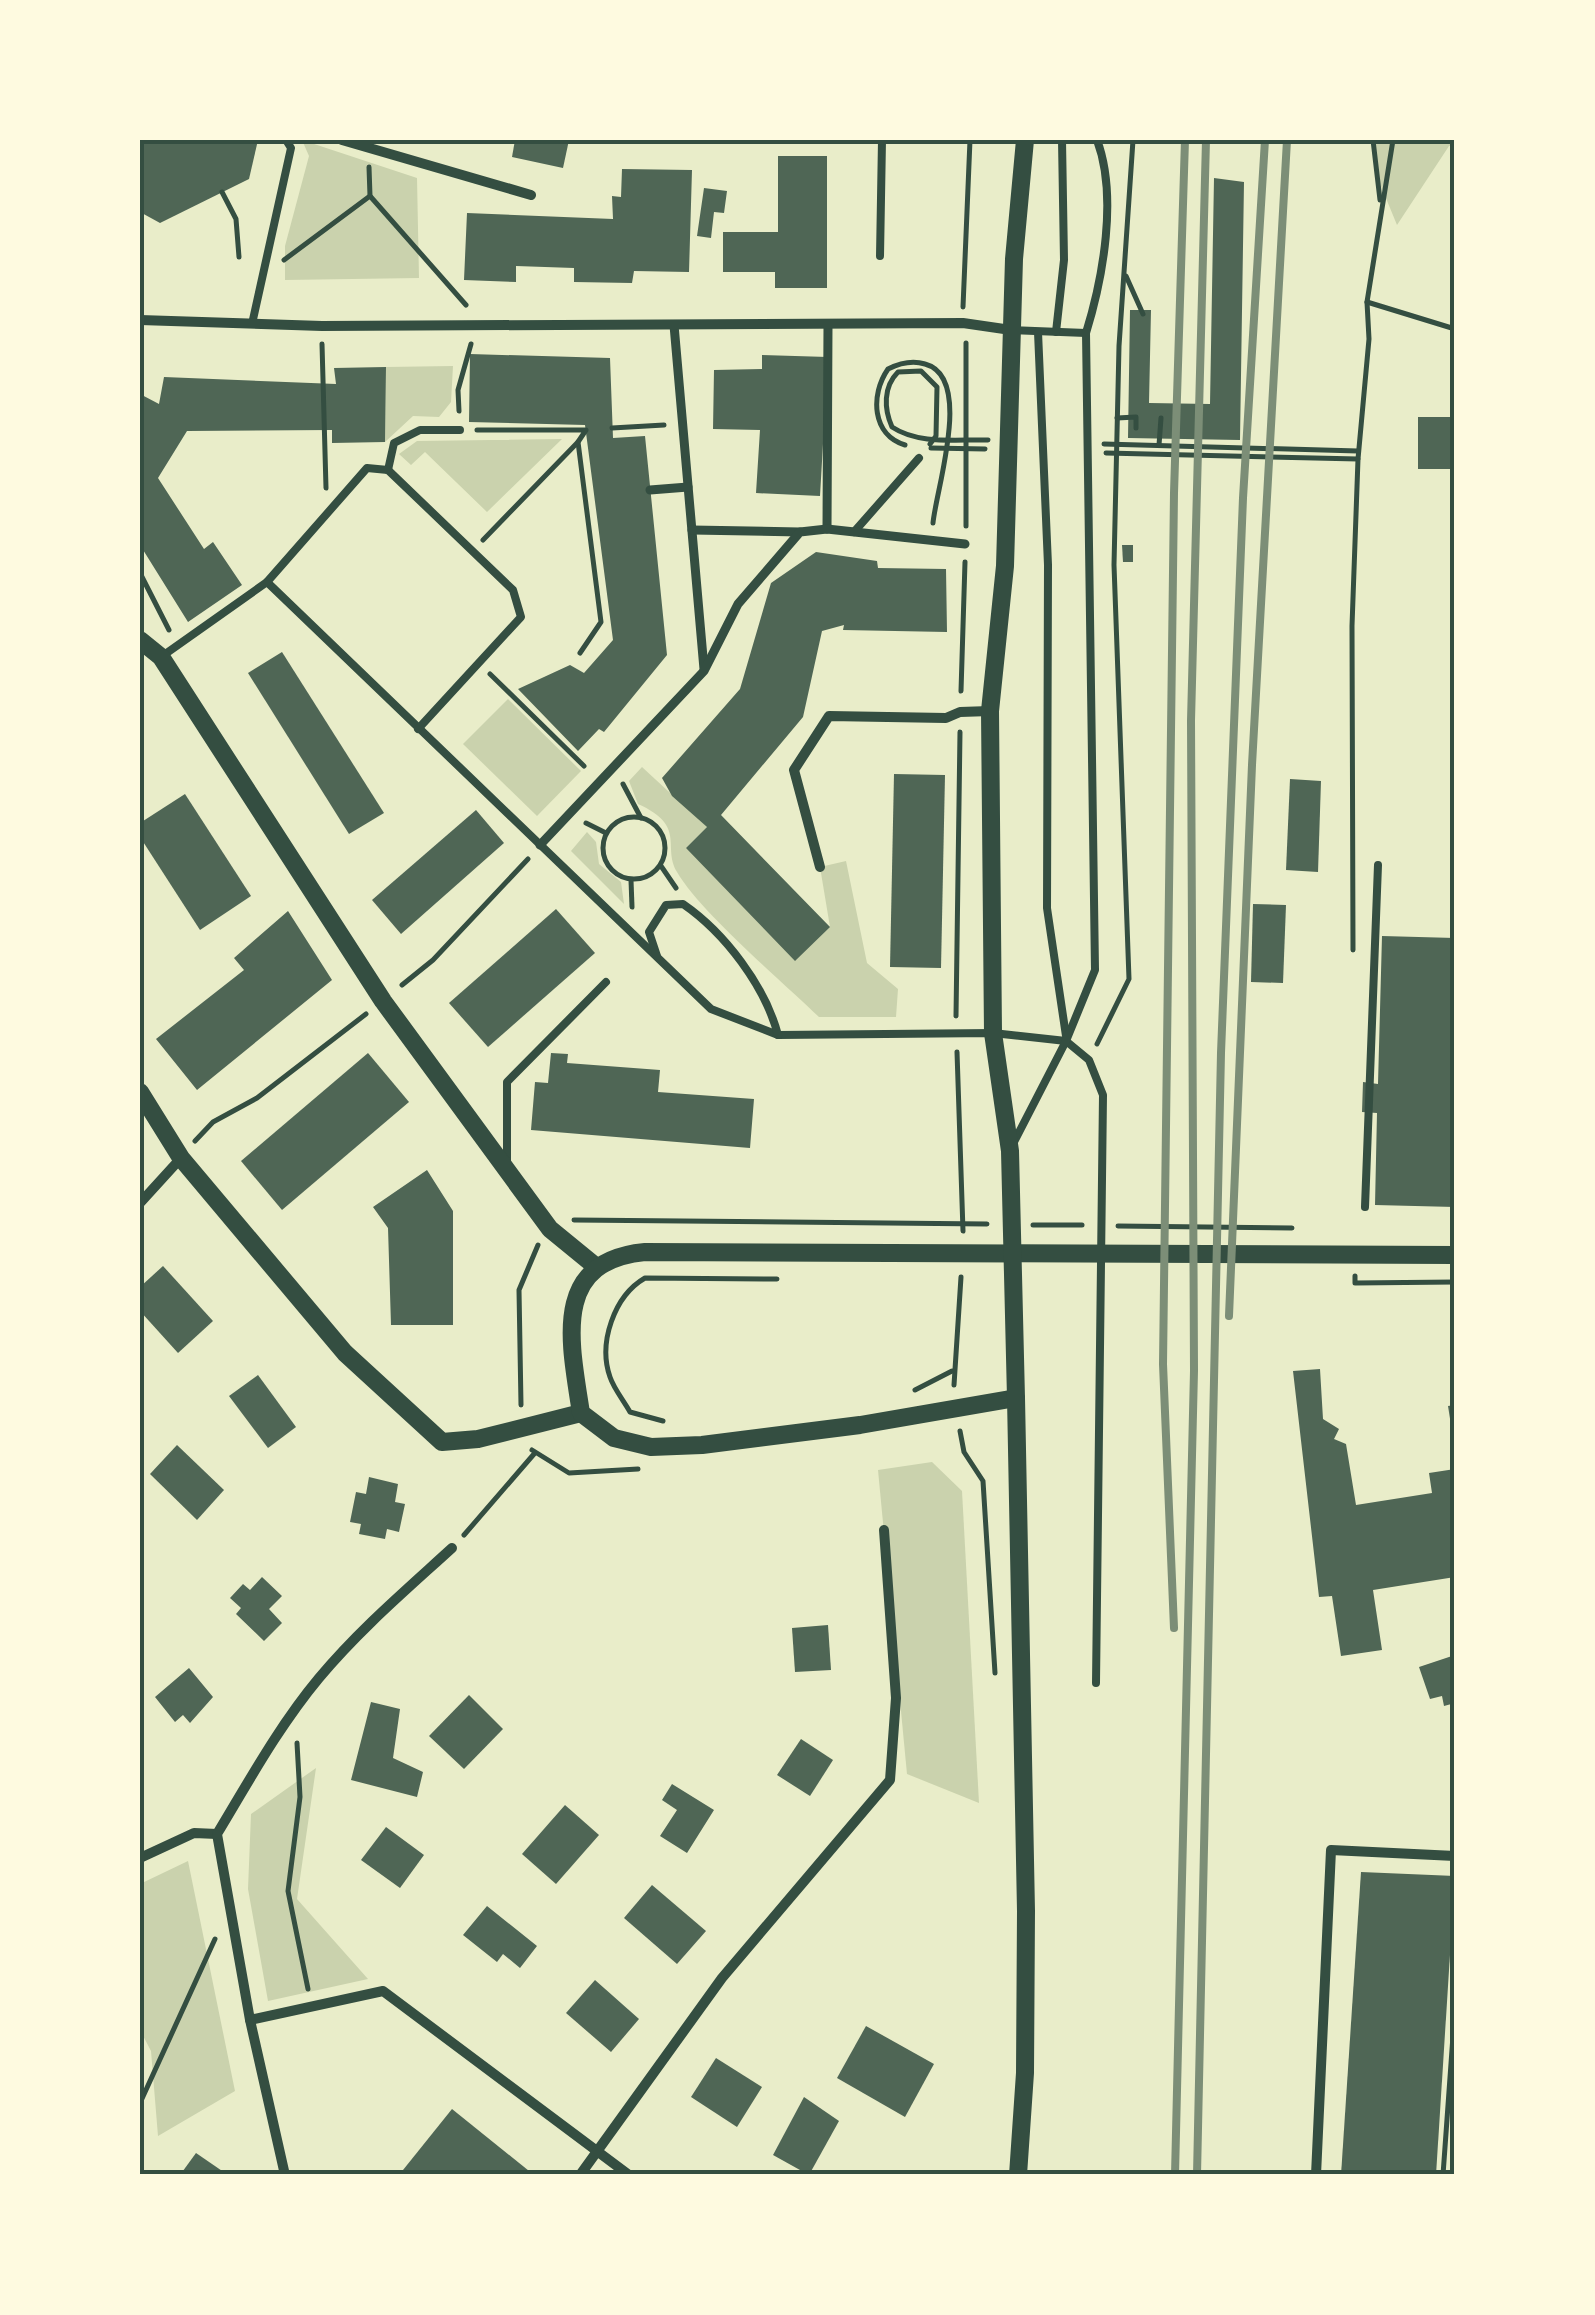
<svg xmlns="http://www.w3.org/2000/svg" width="1595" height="2315" viewBox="0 0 1595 2315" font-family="Commissioner,sans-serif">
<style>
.green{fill:#cad2ad}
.building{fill:#4f6655}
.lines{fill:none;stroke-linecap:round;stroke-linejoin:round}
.path{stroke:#344e41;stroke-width:5}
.service{stroke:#344e41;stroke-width:8}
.pedestrian{stroke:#344e41;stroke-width:9}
.minor{stroke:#344e41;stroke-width:10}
.tertiary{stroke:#344e41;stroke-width:18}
.rail{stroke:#7c8e77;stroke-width:8}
.neatline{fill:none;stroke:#344e41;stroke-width:4}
</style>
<rect width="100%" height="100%" fill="#e9edc9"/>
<g class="green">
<path d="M302 140 417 178 419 278 285 280V246L309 156Z"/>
<path d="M1375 140H1455V146H1449L1397 225 1374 169Z"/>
<path d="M453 366 451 402 439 417 413 416 385 442 386 367Z"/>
<path d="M562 439 487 512 425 452 411 465 399 454 417 441Z"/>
<path d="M508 699 581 771 537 816 463 744Z"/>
<path d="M642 767 707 827 686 848 830 927 820 867 846 861 867 963 898 989 896 1017H819C782 981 701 913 677 872 662 846 687 826 638 804L629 781Z"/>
<path d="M587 832 596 842 599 864 621 882 624 904 571 851Z"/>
<path d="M932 1462 962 1491 979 1803 907 1774 878 1470Z"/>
<path d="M316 1768 297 1899 368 1979 268 2001 248 1889 251 1814Z"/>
<path d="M188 1861 235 2091 158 2136 151 2051 140 2030V1884Z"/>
</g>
<g class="building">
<path d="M140 140H258L249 179 160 223 140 212Z"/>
<path d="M515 140H569L563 168 512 157Z"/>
<path d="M778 156H827V288H775V272H723V232H778Z"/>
<path d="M622 169 692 170 689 272 634 271 632 283 574 282V268L516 266V282L464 280 467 213 613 219 612 196 621 197Z"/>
<path d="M1214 178 1244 182 1240 440 1128 438 1130 310H1151L1149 403 1210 404Z"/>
<path d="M704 188 727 191 724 213 714 212 711 238 697 236Z"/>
<path d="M470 354 610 358 613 438 645 436 667 655 604 732 599 729 578 751 518 689 570 665 584 673 613 640 585 425 469 422Z"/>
<path d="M762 355 828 357 820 496 756 493 760 430 713 429 714 370 762 369Z"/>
<path d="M386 367 385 442 332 443V430L187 431 158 478 204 549 213 542 242 585 188 622 140 545V394L159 404 164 377 336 384 334 368Z"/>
<rect x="1418" y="417" width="37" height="52"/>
<path d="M1122 545H1133V562H1123Z"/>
<path d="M816 552 877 561 878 568 946 569 947 632 843 630 844 625 822 631 803 717 721 815 830 927 795 961 686 848 707 827 672 796 662 778 740 689 771 583Z"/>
<path d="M282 652 384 813 349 834 248 673Z"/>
<path d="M894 774 945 775 941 968 890 967Z"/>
<path d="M1290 779 1321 781 1318 872 1286 870Z"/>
<path d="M185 794 251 896 200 930 140 837V823Z"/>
<path d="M476 810 504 843 401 934 372 900Z"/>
<path d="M1253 904 1286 905 1283 983 1251 982Z"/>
<path d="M556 909 595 953 488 1047 449 1003Z"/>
<path d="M288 911 332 980 197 1090 156 1039 244 970 234 958Z"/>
<path d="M1382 936 1455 938V1207L1375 1205 1377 1113 1362 1112 1363 1082 1378 1084Z"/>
<path d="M368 1053 409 1102 282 1210 241 1161Z"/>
<path d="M551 1053 568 1054 567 1063 660 1070 658 1092 754 1099 750 1148 531 1130 535 1082 548 1083Z"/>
<path d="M427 1170 453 1211V1325H391L388 1228 373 1207Z"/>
<path d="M163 1266 213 1321 178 1353 140 1311V1287Z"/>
<path d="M1320 1369 1323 1419 1339 1429 1334 1439 1346 1444 1356 1505 1432 1493 1429 1473 1455 1469V1577L1373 1590 1382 1650 1341 1656 1332 1596 1319 1597 1293 1371Z"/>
<path d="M258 1375 296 1427 268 1448 229 1396Z"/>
<path d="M1455 1405V1437L1453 1438 1448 1406Z"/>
<path d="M177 1445 224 1490 197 1520 150 1474Z"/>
<path d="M369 1477 398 1484 395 1502 405 1504 399 1532 387 1529 385 1539 359 1534 361 1524 350 1522 356 1492 366 1494Z"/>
<path d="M262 1577 282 1596 269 1609 282 1623 264 1641 236 1614 241 1608 230 1598 243 1584 250 1590Z"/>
<path d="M828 1625 831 1670 795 1672 792 1628Z"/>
<path d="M1455 1655V1703L1444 1706 1442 1696 1430 1699 1419 1667Z"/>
<path d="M189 1668 213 1697 190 1723 183 1715 175 1722 155 1697Z"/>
<path d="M469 1695 503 1729 464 1769 429 1736Z"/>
<path d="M371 1702 400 1709 393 1758 423 1772 417 1797 351 1780Z"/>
<path d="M801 1739 833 1760 810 1796 777 1775Z"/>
<path d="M672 1784 714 1810 687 1853 660 1836 677 1810 662 1800Z"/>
<path d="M565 1805 599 1835 556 1884 522 1854Z"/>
<path d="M386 1827 424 1855 400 1888 361 1860Z"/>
<path d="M1361 1872 1455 1876 1436 2175H1341Z"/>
<path d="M652 1885 706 1931 677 1964 624 1918Z"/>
<path d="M487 1906 537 1946 520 1968 503 1954 497 1962 463 1935Z"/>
<path d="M595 1980 639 2019 611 2052 566 2013Z"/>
<path d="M866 2026 934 2064 905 2117 837 2078Z"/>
<path d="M716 2058 762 2087 737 2127 691 2097Z"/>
<path d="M804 2097 839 2121 809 2175 773 2155Z"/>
<path d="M452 2109 534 2175H399Z"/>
<path d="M196 2153 228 2175H180Z"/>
</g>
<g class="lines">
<g class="path">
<path d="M1373 140 1380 200"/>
<path d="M369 167 370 196 466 305"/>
<path d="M222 192 236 219 239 257"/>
<path d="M284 260 370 196"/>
<path d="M1126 276 1143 314"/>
<path d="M1367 302 1455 329"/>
<path d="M963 307 970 140"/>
<path d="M322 344 326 488"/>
<path d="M459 411 458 390 471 344"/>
<path d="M1117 418 1136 417V428"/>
<path d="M612 428 664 425"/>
<path d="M477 430H586L578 442 601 622 580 653"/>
<path d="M930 444 936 436 937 387 921 371 898 372C883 387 884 409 892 427 919 445 957 439 988 440"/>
<path d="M1104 444 1358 451"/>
<path d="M905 445C872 435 870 395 888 369 900 363 912 360 925 364 974 377 936 489 933 523"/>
<path d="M1159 445 1161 418"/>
<path d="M931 448 985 449"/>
<path d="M1106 453 1358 459"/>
<path d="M966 526V343"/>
<path d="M483 540 578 442"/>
<path d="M140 573 169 630"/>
<path d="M490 674 584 766"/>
<path d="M961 691 965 562"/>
<path d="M623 784 641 818"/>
<circle cx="634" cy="848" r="31"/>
<path d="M586 823 606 833"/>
<path d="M661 866 676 888"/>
<path d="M631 880 632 907"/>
<path d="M1353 950 1352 626 1358 459 1369 339 1367 302 1393 140"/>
<path d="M402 985 433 960 528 859"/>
<path d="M956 1016 960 732"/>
<path d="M1097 1044 1129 979 1114 565 1119 346 1133 140"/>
<path d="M957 1052 963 1231"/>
<path d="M195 1141 213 1122 257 1098 366 1014"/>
<path d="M574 1220 987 1224"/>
<path d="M1033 1225H1082"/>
<path d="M1118 1226 1292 1228"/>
<path d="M1355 1276V1283L1455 1282"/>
<path d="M954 1385 961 1277"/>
<path d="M915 1390 952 1371"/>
<path d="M521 1405 519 1290 538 1245"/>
<path d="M663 1421 630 1412C624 1401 614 1389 610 1377 598 1343 614 1296 645 1278L777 1279"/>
<path d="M960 1431 964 1452 983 1481 995 1673"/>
<path d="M532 1450 569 1473 638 1469"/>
<path d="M464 1535 534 1454"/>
<path d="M297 1743 300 1797 288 1891 308 1989"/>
<path d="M140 2103 215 1939"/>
<path d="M1443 2175 1455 2008"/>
</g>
<g class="service">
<path d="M880 256 882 140"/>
<path d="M252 324 291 148 286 140"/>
<path d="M1011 330 1086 333"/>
<path d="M1038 332 1048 565 1047 908 1066 1036"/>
<path d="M1056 332 1064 260 1062 140"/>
<path d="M388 470 394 443 420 430H460"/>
<path d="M854 532 919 458"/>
<path d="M267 582 711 1009 778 1035 993 1033 1066 1041 1089 1060 1103 1095 1096 1683"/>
<path d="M161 657 267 582 367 468 388 470 513 590 521 617 418 729"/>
<path d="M657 956 649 932 666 905 683 904C725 933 765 986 778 1035"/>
<path d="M1014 1142 1066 1041 1095 970 1086 333C1103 278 1118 196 1097 140"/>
<path d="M507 1161V1082L606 982"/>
<path d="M1365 1207 1378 865"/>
</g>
<g class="pedestrian">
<path d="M674 325 704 669"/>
<path d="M650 490 688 487"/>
<path d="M827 529 828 325"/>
<path d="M692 530 800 532"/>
<path d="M540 845 704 671 738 604 800 532 827 529 965 544"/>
</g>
<g class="minor">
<path d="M342 140 531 195"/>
<path d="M140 320 322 326 963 323 1011 330"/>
<path d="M820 867 794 770 829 716 946 718 960 712 990 711"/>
<path d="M140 1203 181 1158"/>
<path d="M140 1858 194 1833 217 1834"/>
<path d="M250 2020 383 1991 629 2175"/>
<path d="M285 2175 250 2020 217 1834C249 1781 279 1726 319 1678 359 1630 406 1590 452 1548"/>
<path d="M580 2175 722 1978 890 1780 896 1698 884 1530"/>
<path d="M1316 2175 1331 1850 1455 1856"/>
</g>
<g class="tertiary">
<path d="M140 640 161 657 383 1001 550 1229 594 1265"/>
<path d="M140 1092 181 1158 345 1353 442 1442 478 1439 581 1413"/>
<path d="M1016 1398 860 1425 702 1445 651 1447 614 1438 581 1413C570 1341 551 1261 645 1252L1455 1255"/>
<path d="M1018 2175 1025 2073 1026 1911 1016 1398 1010 1151 993 1033 990 711 1005 566 1014 259 1025 140"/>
</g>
<g class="rail">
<path d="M1229 1316 1252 765 1287 140"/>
<path d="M1174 1628 1163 1364 1174 493 1185 140"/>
<path d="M1175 2175 1194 1371 1191 721 1206 140"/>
<path d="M1197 2175 1221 1053 1243 498 1265 140"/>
</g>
</g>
<rect width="1595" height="2315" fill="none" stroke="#fefae0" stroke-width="285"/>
<rect x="142" y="142" width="1310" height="2030" class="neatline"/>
</svg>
